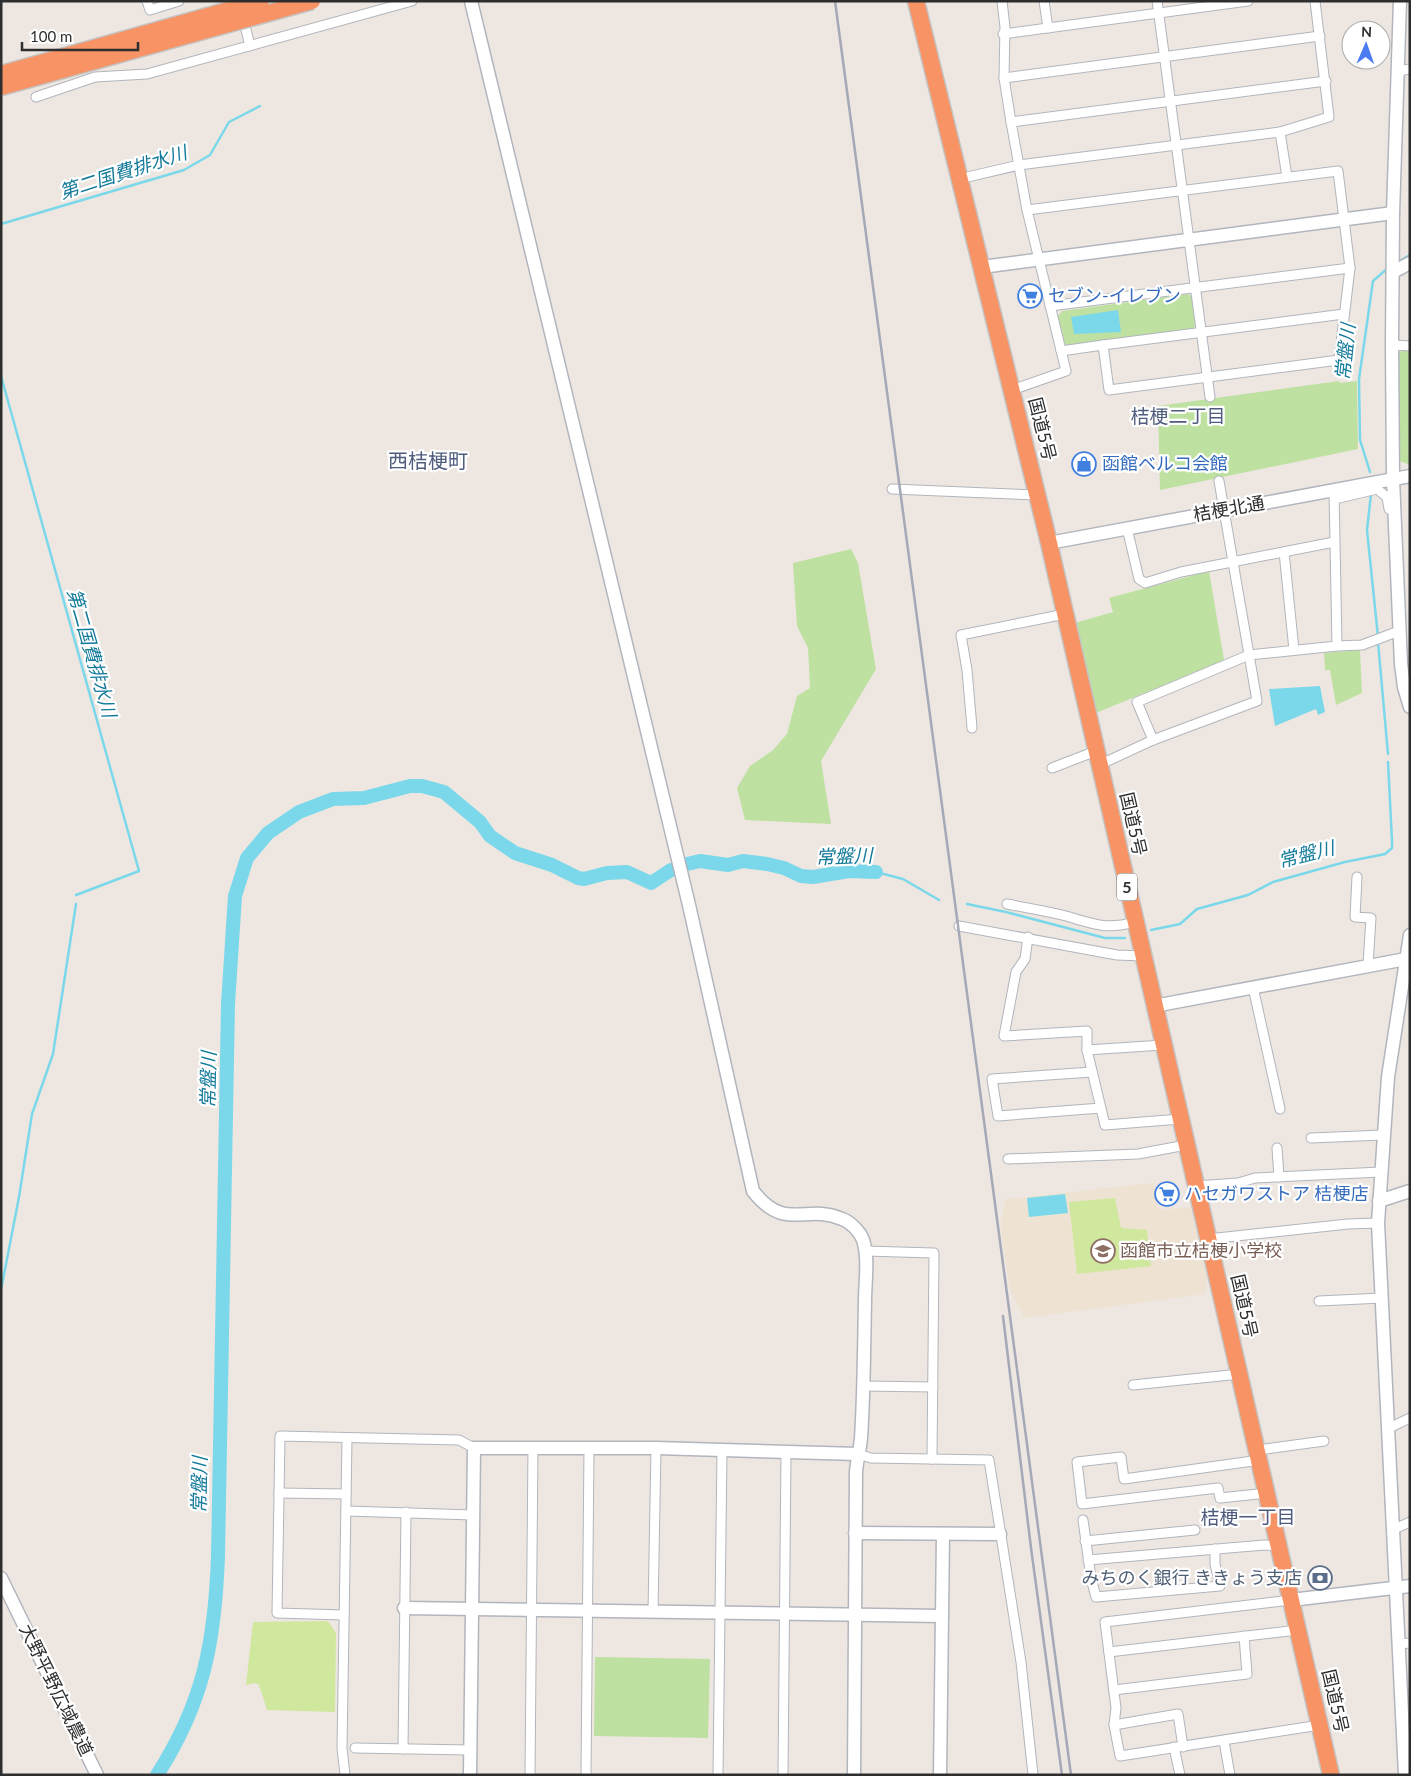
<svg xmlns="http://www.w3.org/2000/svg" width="1411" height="1776" viewBox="0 0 1411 1776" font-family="Lato,'Noto Sans JP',sans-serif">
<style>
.education{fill:#eee2d2}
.green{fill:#bee1a1}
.pitch{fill:#d0e89e}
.water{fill:#7bd8ea}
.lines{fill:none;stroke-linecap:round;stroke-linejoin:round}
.stream{stroke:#7bd8ea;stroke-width:2.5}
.river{stroke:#7bd8ea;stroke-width:14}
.street-casing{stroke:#b1b5bd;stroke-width:11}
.secondary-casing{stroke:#b1b5bd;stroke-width:15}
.highway-casing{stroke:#c4c4c4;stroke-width:19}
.street{stroke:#fff;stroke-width:9}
.secondary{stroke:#fff;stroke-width:12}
.highway{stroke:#f79364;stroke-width:16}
.rail{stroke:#a4a8b7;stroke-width:2.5}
.highway-bridge-casing{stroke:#c4c4c4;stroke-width:19;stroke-linecap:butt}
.highway-bridge{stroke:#f79364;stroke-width:16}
.labels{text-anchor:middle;stroke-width:4.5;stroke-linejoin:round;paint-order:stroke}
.shield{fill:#fff;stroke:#6d6d6d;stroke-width:1}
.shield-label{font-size:16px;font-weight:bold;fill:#2e2e2e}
.shop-label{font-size:18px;fill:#366cbe;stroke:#fff;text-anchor:start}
.street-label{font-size:18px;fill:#2e2e2e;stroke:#fff}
.education-label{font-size:18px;fill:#785e54;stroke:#fff;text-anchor:start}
.service-label{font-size:18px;fill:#4e5e75;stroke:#fff;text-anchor:end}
.water-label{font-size:19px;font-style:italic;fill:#157b9b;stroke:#fff}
.neighbourhood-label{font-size:19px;fill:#4f5c7d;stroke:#fff}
.quarter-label{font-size:20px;fill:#4f5c7d;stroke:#fff}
</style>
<rect width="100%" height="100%" fill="#eee7e1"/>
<path class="education" d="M1154 1183 1158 1210 1191 1207 1207 1278 1205 1294 1024 1318 1010 1290 1000 1223 1006 1199Z"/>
<g class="green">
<path d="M1188 294 1193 297 1196 324 1193 329 1069 346 1065 344 1058 316 1062 311Z"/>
<path d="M1403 349H1410V465L1397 460 1398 355Z"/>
<path d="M1339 381 1340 383 1357 381 1358 449 1160 490 1158 406Z"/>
<path d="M851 549 858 563 876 669 821 761 831 824 745 820 737 788 750 766 773 750 787 734 797 696 810 688 808 648 797 626 793 563Z"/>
<path d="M1209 571 1224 660 1096 713 1075 623 1113 612 1109 598Z"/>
<path d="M1360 650 1362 693 1336 705 1330 670H1325L1324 653Z"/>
<path d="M595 1657 710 1659 708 1738 594 1736Z"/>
</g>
<g class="pitch">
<path d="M1115 1198 1121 1228 1147 1230 1151 1266 1077 1274 1069 1202Z"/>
<path d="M328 1621 336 1633 335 1712 267 1710 259 1685 255 1683 246 1685 253 1622Z"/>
</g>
<g class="water">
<path d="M1118 310 1121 332 1074 334 1071 317Z"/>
<path d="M1320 686 1325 712 1318 715 1316 709 1275 726 1269 689Z"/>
<path d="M1065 1194 1068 1213 1029 1217 1027 1198Z"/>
</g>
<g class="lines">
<g class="stream">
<path d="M1 224 184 170 210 155 229 122 260 106"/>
<path d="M1396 263 1410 255"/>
<path d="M1 376 139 871 76 895"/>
<path d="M1370 472 1360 440 1359 379 1373 281 1389 267"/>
<path d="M1371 494 1367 530 1378 637"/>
<path d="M1378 642 1388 754"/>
<path d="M876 872 903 879 939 900"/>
<path d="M967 904 1006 912 1105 938H1125"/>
<path d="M1151 930 1180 924 1197 909 1248 895 1273 882 1345 862 1385 854 1392 848V841L1388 762"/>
<path d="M1 1290 19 1197 32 1114 53 1054 76 904"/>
</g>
<g class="river">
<path d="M687 864 700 861 728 865 743 861 767 864 784 868 801 876 813 877 849 871 876 872"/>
<path d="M157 1775C204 1702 215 1641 218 1556L228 1004 235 896 247 858 268 833 299 812 333 799 364 798 410 786H422L444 792 480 822 490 836 515 853 552 865 578 878 584 879 607 873 627 872 651 883 671 870"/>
</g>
<g class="street-casing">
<g id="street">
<path d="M147 1 150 10 179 1"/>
<path d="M1002 1 1005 27 1004 78 1011 122 1027 210 1066 371 1012 390"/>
<path d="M1044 1 1048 28"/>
<path d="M1157 1 1210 397"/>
<path d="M243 17 250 46"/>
<path d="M1003 34 1248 1"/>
<path d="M1398 71 1410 69"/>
<path d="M1004 78 1320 36"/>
<path d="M36 97 95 77 147 74 412 1"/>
<path d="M1011 122 1326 81"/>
<path d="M1287 177 1280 132 1329 117 1315 1"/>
<path d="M959 179 1019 165 1280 132"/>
<path d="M1027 210 1338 171 1350 268 1339 360 1109 390 1103 345 1061 351"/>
<path d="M1050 306 1350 268"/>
<path d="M1103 345 1344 314"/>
<path d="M1392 345 1410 346"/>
<path d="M892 489 1037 495"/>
<path d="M1339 498 1377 489 1387 497 1389 509"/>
<path d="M1127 528 1139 579 1145 583 1181 572 1334 542"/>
<path d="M1284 552 1294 650"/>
<path d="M1337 646 1362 645 1399 631"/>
<path d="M972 728 967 670 961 635 1065 614"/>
<path d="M1153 740 1137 702 1249 655 1337 646 1334 490"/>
<path d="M1099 765 1153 740 1257 701 1219 481"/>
<path d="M1052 768 1096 751"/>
<path d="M1357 877 1355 917 1371 918 1368 965"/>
<path d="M1007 904C1027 908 1047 911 1066 916 1093 924 1106 930 1135 922"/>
<path d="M959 926 1117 955 1143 956"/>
<path d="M1028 937 1025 959 1016 972 1004 1036 1087 1031V1050L1105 1125 1180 1119"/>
<path d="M1253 987 1280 1109"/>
<path d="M1087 1050 1163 1045"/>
<path d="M1092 1072 992 1079 998 1116 1101 1108"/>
<path d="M1311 1138 1383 1135"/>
<path d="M1277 1148 1279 1177"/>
<path d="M1008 1159 1138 1154 1186 1145"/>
<path d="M1196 1186 1238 1183 1255 1178 1381 1172"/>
<path d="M1208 1239 1348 1224 1378 1223"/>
<path d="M865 1251 934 1253 932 1459"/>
<path d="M1319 1301 1382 1298"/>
<path d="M1133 1385 1240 1374"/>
<path d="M863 1386 933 1387"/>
<path d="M1389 1428 1410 1418"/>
<path d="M1258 1450 1324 1441"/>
<path d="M858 1454 871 1458 989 1460 1021 1662 1033 1775"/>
<path d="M1260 1460 1124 1479 1121 1457 1077 1462 1082 1504 1218 1488 1220 1498 1267 1493"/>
<path d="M279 1493 346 1494"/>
<path d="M346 1511 473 1515"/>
<path d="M1083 1520 1091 1578 1096 1597 1220 1586 1215 1564V1549"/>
<path d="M1394 1529 1410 1522"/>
<path d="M1085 1541 1195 1530"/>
<path d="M1088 1560 1264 1545 1279 1546"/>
<path d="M1291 1600 1105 1622 1116 1708 1114 1725 1120 1756 1320 1725"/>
<path d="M653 1612 656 1448"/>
<path d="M344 1615 277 1613 280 1436 459 1440 474 1448"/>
<path d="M1399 1644 1410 1643"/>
<path d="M1109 1652 1298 1630"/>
<path d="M1114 1690 1247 1674 1244 1636"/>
<path d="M1114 1725 1178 1714 1183 1747"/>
<path d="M1224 1741 1230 1775"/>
<path d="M1174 1747 1180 1775"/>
<path d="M355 1748 470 1750"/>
<path d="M403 1749 406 1512"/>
<path d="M345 1775 342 1748 347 1439"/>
<path d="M530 1775 533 1447"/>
<path d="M586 1775 589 1448"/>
<path d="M718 1775 722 1450"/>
<path d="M783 1775 786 1452"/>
</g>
</g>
<g class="secondary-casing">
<g id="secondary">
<path d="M471 1 689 905 753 1191C786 1233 805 1203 842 1219 851 1222 860 1232 863 1240 869 1258 865 1282 865 1301 864 1347 864 1393 861 1438 860 1449 857 1460 856 1472L854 1775"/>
<path d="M1400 1 1393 213 1392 345 1393 479 1401 664 1404 687 1410 707"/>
<path d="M982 267 1393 213"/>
<path d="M1393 272 1410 263"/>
<path d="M1049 543 1410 476"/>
<path d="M1154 1006 1406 959"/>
<path d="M1379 1201 1410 1191"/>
<path d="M855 1533 1000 1534"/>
<path d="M1 1578 97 1775"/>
<path d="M1291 1600 1410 1586"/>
<path d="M404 1608 942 1616"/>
<path d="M470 1775 474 1448H656L858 1454"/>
<path d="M940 1775 943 1534"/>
<path d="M1405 1775 1378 1223 1388 1077 1410 935"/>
</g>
</g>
<g class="highway-casing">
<path id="highway" d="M916 1 1049 543 1331 1775"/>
</g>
<use href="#street" class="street"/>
<use href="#secondary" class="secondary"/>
<use href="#highway" class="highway"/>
<g class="rail">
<path d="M835 1 1071 1775"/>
<path d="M1003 1316 1031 1548 1062 1775"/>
</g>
<g class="highway-bridge-casing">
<g id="highway-bridge">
<path d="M1 74 261 1"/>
<path d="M1 87 312 1"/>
</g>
</g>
<use href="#highway-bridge" class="highway-bridge"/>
</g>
<defs>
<g id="supermarket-ring" transform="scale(1.25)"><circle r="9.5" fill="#fff" stroke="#3f7fe0" stroke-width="1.5"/><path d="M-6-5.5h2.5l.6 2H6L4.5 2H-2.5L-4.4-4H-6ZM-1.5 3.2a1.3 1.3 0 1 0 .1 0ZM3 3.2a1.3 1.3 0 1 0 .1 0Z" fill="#3f7fe0"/></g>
<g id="shop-ring" transform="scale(1.25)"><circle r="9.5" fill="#fff" stroke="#3f7fe0" stroke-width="1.5"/><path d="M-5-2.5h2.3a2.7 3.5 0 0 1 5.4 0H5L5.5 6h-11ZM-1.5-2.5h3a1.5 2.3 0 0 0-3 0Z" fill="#3f7fe0"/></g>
<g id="school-ring" transform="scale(1.25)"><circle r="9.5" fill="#fff" stroke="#8d6e63" stroke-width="1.5"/><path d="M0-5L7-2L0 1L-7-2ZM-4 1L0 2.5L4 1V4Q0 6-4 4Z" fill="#8d6e63"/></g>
<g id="bank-ring" transform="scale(1.25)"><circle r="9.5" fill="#fff" stroke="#5c6f8a" stroke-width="1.5"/><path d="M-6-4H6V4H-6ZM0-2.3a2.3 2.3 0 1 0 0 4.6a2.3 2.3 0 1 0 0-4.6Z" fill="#5c6f8a"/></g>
</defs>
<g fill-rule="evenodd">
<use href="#supermarket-ring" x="1030" y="296"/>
<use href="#shop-ring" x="1084" y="464"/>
<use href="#supermarket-ring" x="1167" y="1194"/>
<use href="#school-ring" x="1103" y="1251"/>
<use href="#bank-ring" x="1320" y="1578"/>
</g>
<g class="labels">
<rect class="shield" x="1117" y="873.5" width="20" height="27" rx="4"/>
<g class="shield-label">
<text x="1127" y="893">5</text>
</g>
<g class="shop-label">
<text x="1048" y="302">セブン-イレブン</text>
<text x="1102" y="470">函館ベルコ会館</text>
<text x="1184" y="1200">ハセガワストア 桔梗店</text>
</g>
<g class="street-label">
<text transform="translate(1042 429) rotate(76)" y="6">国道5号</text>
<text transform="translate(1229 509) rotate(-10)" y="6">桔梗北通</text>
<text transform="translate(1133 824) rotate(77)" y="6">国道5号</text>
<text transform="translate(1244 1306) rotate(77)" y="6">国道5号</text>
<text transform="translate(56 1690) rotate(64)" y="6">大野平野広域農道</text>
<text transform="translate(1335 1701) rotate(77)" y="6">国道5号</text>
</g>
<g class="education-label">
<text x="1120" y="1257">函館市立桔梗小学校</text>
</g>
<g class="service-label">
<text x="1302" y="1584">みちのく銀行 ききょう支店</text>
</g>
<g class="water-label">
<text transform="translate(123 172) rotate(-18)" y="7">第二国費排水川</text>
<text transform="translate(1345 352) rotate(-84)" y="7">常盤川</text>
<text transform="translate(92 653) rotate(74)" y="7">第二国費排水川</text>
<text transform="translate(1306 854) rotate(-14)" y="7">常盤川</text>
<text transform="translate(844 856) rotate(-2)" y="7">常盤川</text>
<text transform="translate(208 1080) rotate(-89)" y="7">常盤川</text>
<text transform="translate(199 1485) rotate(-89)" y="7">常盤川</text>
</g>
<g class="neighbourhood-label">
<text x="1178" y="423">桔梗二丁目</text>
<text x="1248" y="1524">桔梗一丁目</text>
</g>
<g class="quarter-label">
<text x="428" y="468">西桔梗町</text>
</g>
</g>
<rect width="1411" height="1776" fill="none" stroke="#2e2e2e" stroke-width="5"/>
<g transform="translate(1366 45) rotate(2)"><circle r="24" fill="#ffffff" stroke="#ababab"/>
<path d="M0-4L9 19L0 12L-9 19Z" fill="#4b7cf2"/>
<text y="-8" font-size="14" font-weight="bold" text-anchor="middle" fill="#2e2e2e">N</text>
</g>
<path d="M22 42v8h116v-8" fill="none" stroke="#2e2e2e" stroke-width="2.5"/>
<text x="30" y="42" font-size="15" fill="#2e2e2e" stroke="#ffffff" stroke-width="4" paint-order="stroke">100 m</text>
</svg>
